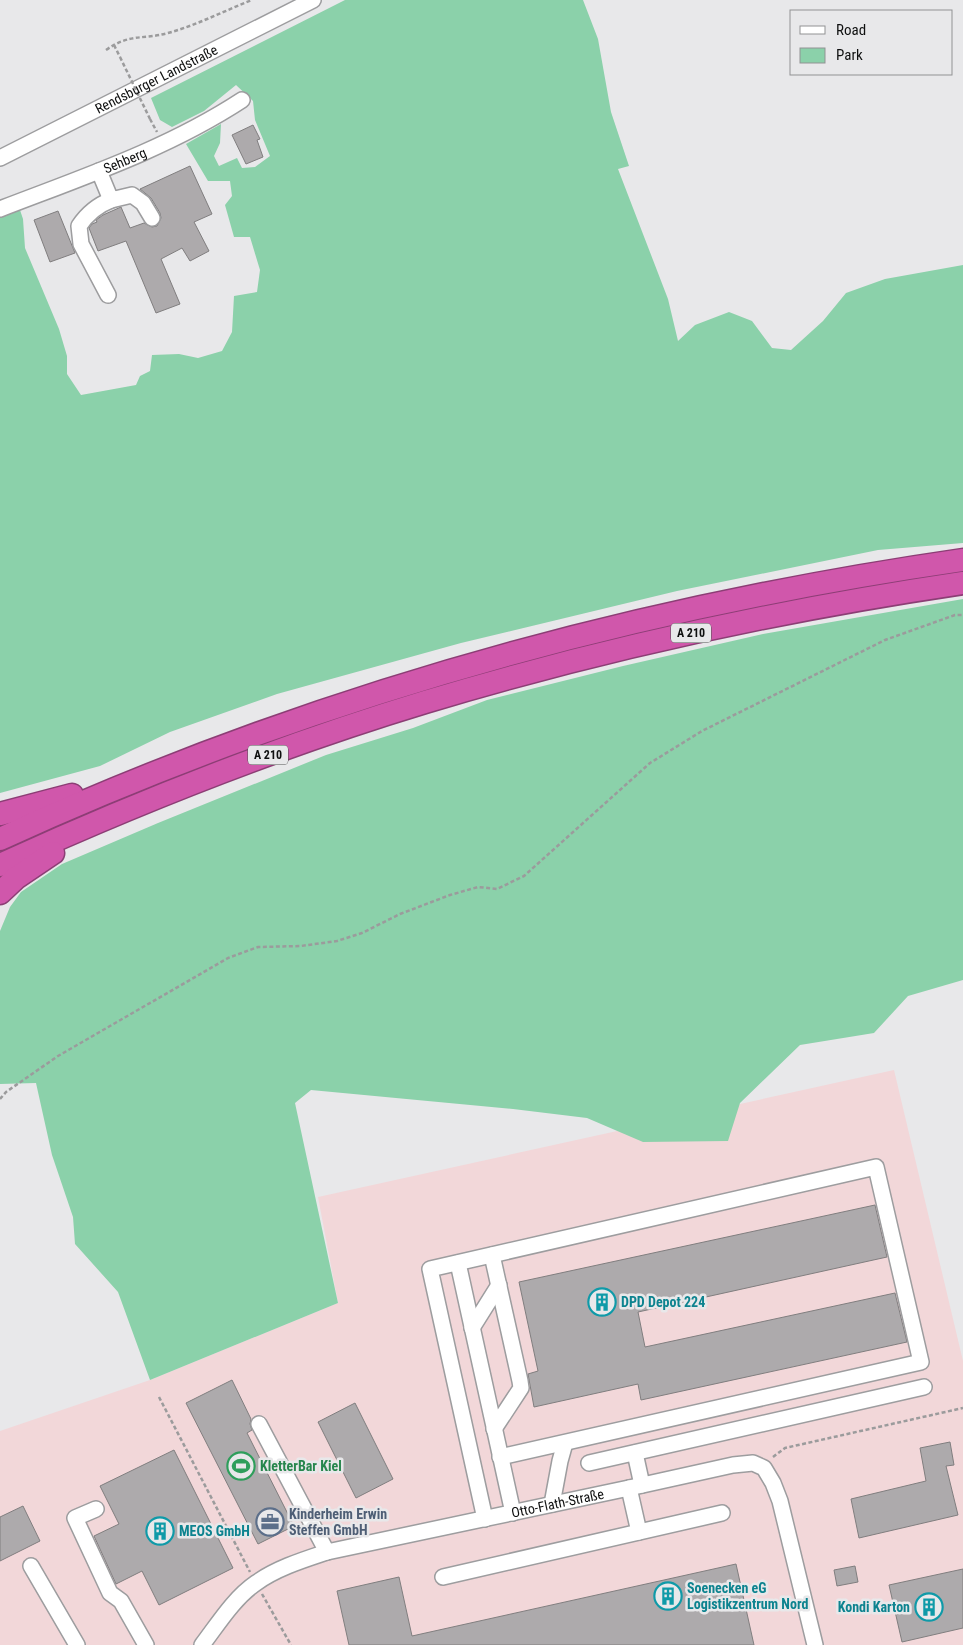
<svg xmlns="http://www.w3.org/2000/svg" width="963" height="1645" viewBox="0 0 963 1645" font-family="'Roboto Condensed',sans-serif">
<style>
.commercial{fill:#f2d7d9}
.green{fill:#8bd1aa}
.building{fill:#adaaac;stroke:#807e7f}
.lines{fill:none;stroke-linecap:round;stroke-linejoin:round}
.minor-casing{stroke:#9d9d9f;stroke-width:18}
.highway-casing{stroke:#8c3e75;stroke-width:25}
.path{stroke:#9b9b9c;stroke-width:2.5;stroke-dasharray:4 2.5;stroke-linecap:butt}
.minor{stroke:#fff;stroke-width:15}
.highway{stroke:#d057ab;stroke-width:22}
.path-bridge{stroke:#9b9b9c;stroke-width:2.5;stroke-dasharray:4 2.5;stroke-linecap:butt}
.labels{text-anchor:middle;stroke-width:5;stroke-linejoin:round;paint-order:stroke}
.shield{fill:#e8e8ea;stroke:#505151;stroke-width:1}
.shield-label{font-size:12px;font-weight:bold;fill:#0f1010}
.street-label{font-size:14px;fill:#0f1010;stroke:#e8e8ea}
.culture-label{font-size:14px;font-weight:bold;fill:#0d838f;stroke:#e8e8ea;text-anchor:start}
.leisure-label{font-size:14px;font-weight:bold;fill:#27864d;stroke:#e8e8ea;text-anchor:start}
.service-label{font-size:14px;font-weight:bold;fill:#4e5e75;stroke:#e8e8ea;text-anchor:start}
</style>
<rect width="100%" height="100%" fill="#e8e8ea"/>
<path class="commercial" d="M894 1070 963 1361V1645H0V1431L150 1380 338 1303 318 1197Z"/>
<g class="green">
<path d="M345 0H583L598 39 611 112 629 166 618 169 668 299 678 341 695 325 729 312 752 321 772 348 791 350 823 321 846 293 885 279 963 265V543L878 550 677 591 461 643 277 694 170 732 100 766 0 793V216L19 207 23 219 25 248 59 329 67 356V374L81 395 136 385 140 376 150 371 152 355 179 354 198 358 222 351 232 332 234 296 257 292 260 270 250 237H234L225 205 232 196 230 181H208L186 144 221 124 220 143 214 156 219 166 237 158 242 168 255 167 270 156 255 120 253 101 236 85 204 111 172 127 160 120 151 98Z"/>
<path d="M963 599V980L908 996 874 1033 800 1045 740 1103 728 1141 643 1142 587 1118 513 1109 311 1090 295 1103 338 1303 150 1380 118 1292 75 1244 73 1217 52 1155 36 1083 0 1084V931L10 907 21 892 62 864 158 823 326 755 413 728 487 700 623 666 763 634Z"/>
</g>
<g class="building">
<path d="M253 125 260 139 257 140 263 157 246 164 232 135Z"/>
<path d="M190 166 212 214 194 222 209 251 190 261 182 248 161 259 180 304 156 313 126 241 98 251 89 228 92 224 97 222 96 220 103 215 121 207 130 228 144 223 152 227 157 226 161 218 160 213 151 198 140 189Z"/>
<path d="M58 211 75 253 50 262 34 220Z"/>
<path d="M875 1205 887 1257 638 1312 645 1347 895 1293 907 1342 641 1400 638 1384 534 1407 528 1374 538 1371 519 1282Z"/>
<path d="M232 1380 251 1419 250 1424 252 1430 247 1433 294 1526 258 1544 186 1403Z"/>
<path d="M355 1403 393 1479 356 1498 318 1422Z"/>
<path d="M950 1442 954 1465 946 1466 958 1515 859 1538 851 1499 926 1481 920 1448Z"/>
<path d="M174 1450 233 1568 159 1605 142 1571 116 1584 94 1536 119 1524 100 1486Z"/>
<path d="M23 1506 40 1541 0 1561V1517Z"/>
<path d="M736 1564 754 1645H349L337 1591 399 1577 412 1636Z"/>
<path d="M855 1566 858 1582 837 1586 834 1570Z"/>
<path d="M963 1569V1628L902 1642 889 1585Z"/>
</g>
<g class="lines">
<g class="minor-casing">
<g id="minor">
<path id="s1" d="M0 158 313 0"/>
<path d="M99 171 111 200 132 195 143 203 152 218"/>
<path id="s2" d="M0 209C83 177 167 149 242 100"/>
<path d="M108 295 81 244 79 226C87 214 98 205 111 200"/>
<path d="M492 1255 520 1381 521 1388 494 1429"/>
<path d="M458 1263 513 1513"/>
<path d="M472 1328 499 1285"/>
<path d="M259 1424 327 1552"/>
<path d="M635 1453 642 1485"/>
<path d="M589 1463 924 1387"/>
<path d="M629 1488 639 1532"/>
<path d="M552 1504 560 1461 565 1443"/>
<path d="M96 1509 75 1518 110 1593 121 1601 146 1645"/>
<path d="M485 1519 430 1269 876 1167 921 1362 500 1457"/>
<path d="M31 1566 77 1645"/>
<path d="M443 1577 722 1513"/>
<path id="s3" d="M202 1645C218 1624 234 1598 256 1583 277 1568 303 1560 327 1552L629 1488 733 1465 753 1463 764 1468 773 1483 780 1501 815 1645"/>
</g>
</g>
<g class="highway-casing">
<g id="highway">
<path d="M0 814 72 795"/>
<path d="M0 839C305 699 631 608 963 560"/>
<path d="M0 865C138 802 280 746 425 702 601 649 781 610 963 583"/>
<path d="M0 893 16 878 53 853"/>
</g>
</g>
<g class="path">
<path d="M114 45 120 57"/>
<path d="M106 50C130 33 143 40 168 33 197 25 224 11 252 0"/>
<path d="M150 119 157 132"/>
<path d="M0 1099 6 1092 58 1056 228 958 258 947 301 946 337 941 362 933 400 914 450 895 478 887 497 889 524 876 650 763 702 731 885 640 955 615H963"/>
<path d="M159 1397 250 1572"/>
<path d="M773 1457 785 1448 963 1408"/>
<path d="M262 1594 291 1645"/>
</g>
<use href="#minor" class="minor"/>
<use href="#highway" class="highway"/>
<path class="path-bridge" d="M120 57 150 119"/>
</g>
<defs>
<g id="building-ring" transform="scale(1.4375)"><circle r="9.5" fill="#e8e8ea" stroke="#0f9aa8" stroke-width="1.5"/><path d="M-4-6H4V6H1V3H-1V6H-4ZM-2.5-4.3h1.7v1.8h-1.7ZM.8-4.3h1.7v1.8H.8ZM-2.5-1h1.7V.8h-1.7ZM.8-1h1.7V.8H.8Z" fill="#0f9aa8"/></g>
<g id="stadium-ring" transform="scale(1.4375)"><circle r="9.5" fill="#e8e8ea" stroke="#2e9e5b" stroke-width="1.5"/><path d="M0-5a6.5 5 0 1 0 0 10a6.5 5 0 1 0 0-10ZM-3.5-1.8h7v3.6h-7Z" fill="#2e9e5b"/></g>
<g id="office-ring" transform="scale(1.4375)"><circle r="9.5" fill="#e8e8ea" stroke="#5c6f8a" stroke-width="1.5"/><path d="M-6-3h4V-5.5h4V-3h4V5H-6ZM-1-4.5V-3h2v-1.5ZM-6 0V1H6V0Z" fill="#5c6f8a"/></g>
</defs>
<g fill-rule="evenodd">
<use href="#building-ring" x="602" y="1302"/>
<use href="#stadium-ring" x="241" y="1466"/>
<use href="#office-ring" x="270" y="1522"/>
<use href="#building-ring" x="160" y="1531"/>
<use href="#building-ring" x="668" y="1596"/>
<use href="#building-ring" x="929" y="1607"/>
</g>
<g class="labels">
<g class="shield">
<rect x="671" y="623.5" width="40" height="19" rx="4"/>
<rect x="248" y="745.5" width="40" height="19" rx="4"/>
</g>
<g class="shield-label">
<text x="691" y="637">A 210</text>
<text x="268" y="759">A 210</text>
</g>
<g class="street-label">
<text dy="5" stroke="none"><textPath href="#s1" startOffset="175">Rendsburger Landstraße</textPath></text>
<text dy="5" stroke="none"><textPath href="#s2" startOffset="134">Sehberg</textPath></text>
<text dy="5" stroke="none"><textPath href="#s3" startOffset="396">Otto-Flath-Straße</textPath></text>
</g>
<g class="culture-label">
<text x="621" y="1307">DPD Depot 224</text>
<text x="179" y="1536">MEOS GmbH</text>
<text x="687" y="1593">Soenecken eG<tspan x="687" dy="16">Logistikzentrum Nord</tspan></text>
<text x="910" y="1612" text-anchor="end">Kondi Karton</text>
</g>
<g class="leisure-label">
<text x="260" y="1471">KletterBar Kiel</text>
</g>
<g class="service-label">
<text x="289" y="1519">Kinderheim Erwin<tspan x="289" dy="16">Steffen GmbH</tspan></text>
</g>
</g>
<rect x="790" y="10" width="162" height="65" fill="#e8e8ea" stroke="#919293"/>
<rect x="800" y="26" width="25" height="8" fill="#ffffff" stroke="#919293"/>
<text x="836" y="35" font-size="15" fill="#0f1010">Road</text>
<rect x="800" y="48" width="25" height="15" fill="#8bd1aa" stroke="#919293"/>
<text x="836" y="60" font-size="15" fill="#0f1010">Park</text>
</svg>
